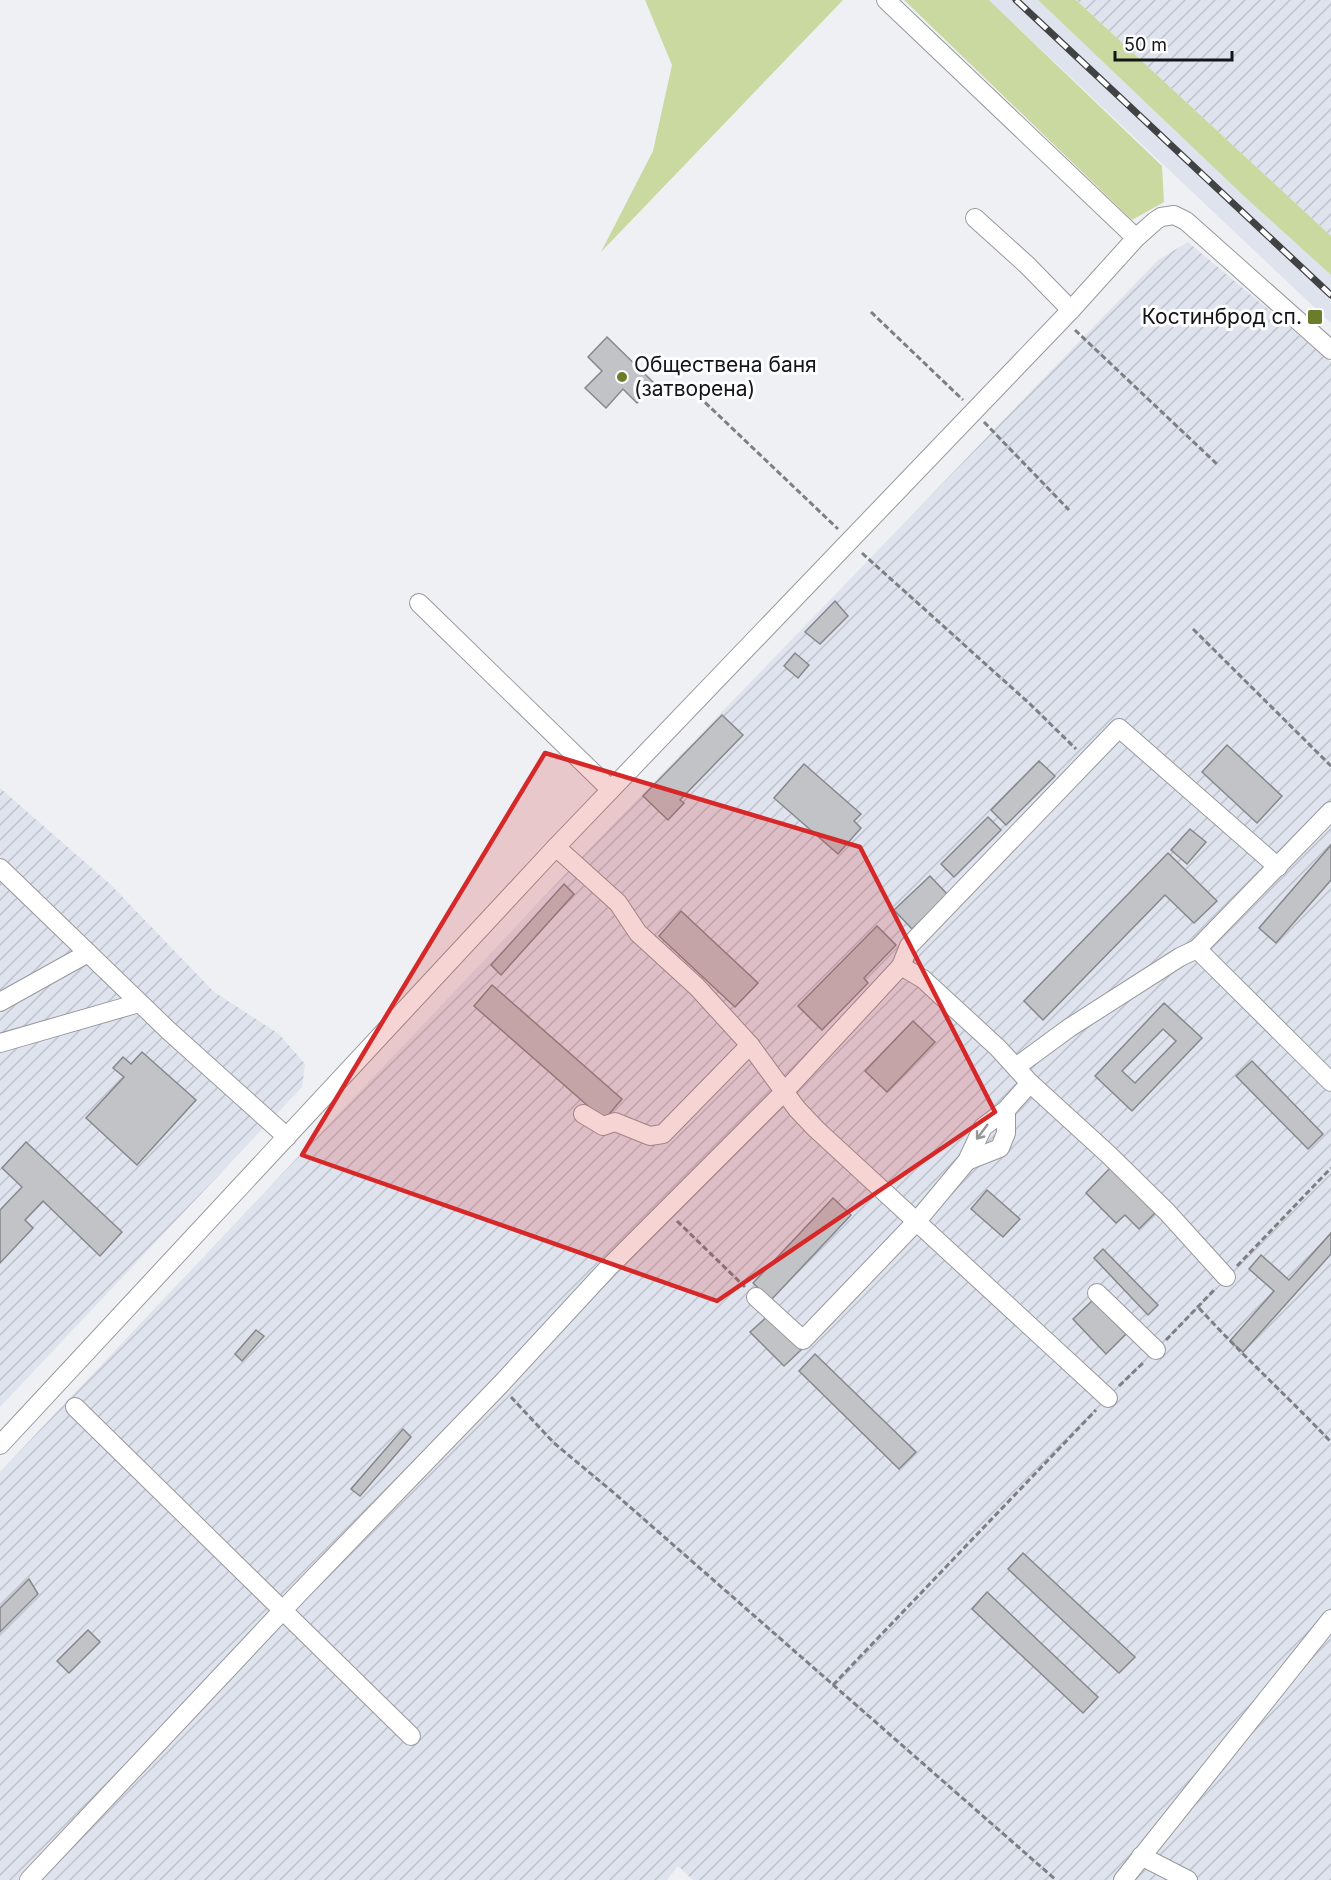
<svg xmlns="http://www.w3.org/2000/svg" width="1331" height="1880" viewBox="0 0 1331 1880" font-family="Inter,sans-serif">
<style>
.built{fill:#dfe3ee}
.industrial{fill:url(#industrial-furrows)}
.green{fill:#c9d9a0}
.building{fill:#c1c3c7;stroke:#87888d;stroke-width:1.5;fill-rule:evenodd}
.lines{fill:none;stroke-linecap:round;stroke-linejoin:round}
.minor-casing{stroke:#97999d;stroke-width:20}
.path{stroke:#7e7f82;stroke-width:3;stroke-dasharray:6 3;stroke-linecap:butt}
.minor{stroke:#fff;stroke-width:18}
.rail-casing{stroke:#414243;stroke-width:7}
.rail{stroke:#fdfdff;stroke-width:4.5;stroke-dasharray:14;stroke-linecap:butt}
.oneway{stroke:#959696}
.marked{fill:#d62828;fill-opacity:0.2;stroke:#d62828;stroke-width:4.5;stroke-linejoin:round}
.poi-dot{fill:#6b7c2b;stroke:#fdfdff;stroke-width:2}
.labels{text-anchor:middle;stroke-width:6;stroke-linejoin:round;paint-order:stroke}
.poi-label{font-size:21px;fill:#141516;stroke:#fdfdff;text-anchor:end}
</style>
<defs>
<pattern id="industrial-furrows" width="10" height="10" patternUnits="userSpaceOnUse" patternTransform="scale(1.5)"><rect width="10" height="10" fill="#dfe3ee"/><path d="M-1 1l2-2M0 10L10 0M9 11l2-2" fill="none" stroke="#bec2cb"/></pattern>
</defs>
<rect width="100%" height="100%" fill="#eef0f4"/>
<path class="built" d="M989 0H1038L1247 199 1331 275V323Z"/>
<g class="industrial">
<path d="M1076 0H1331V236L1267 177Z"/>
<path d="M1188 242 1331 362V1880H693L678 1866 667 1880H0V1472L575 864 1158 260Z"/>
<path d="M0 788 110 884 214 992 279 1034 305 1064 302 1087 0 1407Z"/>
</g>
<g class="green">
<path d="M645 0H843L601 252 653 151 672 65Z"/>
<path d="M904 0H989L1162 166 1164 202 1132 220Z"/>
<path d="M1038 0H1076L1331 236V275L1247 199Z"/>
</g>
<g class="building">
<path d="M607 337 655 384 637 403 623 389 606 408 585 388 602 371 588 357Z"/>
<path d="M835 601 848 616 820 644 805 632Z"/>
<path d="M795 653 809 665 798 678 784 666Z"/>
<path d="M722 715 743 735 680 800 684 803 668 820 643 796Z"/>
<path d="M1227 745 1282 796 1257 823 1202 772Z"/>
<path d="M1039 761 1055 776 1006 825 991 810Z"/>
<path d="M804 764 861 814 854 821 861 828 838 854 774 798Z"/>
<path d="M988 817 1001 830 954 877 941 864Z"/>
<path d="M1190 829 1206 842 1187 864 1171 850Z"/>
<path d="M1331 845V880L1276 943 1259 928Z"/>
<path d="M1168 853 1217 901 1194 923 1165 895 1043 1020 1024 1001Z"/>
<path d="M930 876 948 895 912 929 894 910Z"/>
<path d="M564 884 574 894 501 975 491 965Z"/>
<path d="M681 911 758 983 735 1007 659 936Z"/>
<path d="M877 926 896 945 864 978 868 983 822 1030 798 1006Z"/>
<path d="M492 985 622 1099 604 1120 474 1006Z"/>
<path d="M1164 1003 1202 1038 1132 1111 1095 1076ZM1163 1029 1176 1041 1135 1083 1122 1071Z"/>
<path d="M913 1021 935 1042 887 1092 865 1071Z"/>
<path d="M142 1052 196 1100 137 1165 86 1118 124 1077 113 1068 123 1057 131 1064Z"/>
<path d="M1252 1061 1323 1134 1308 1149 1236 1076Z"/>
<path d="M26 1142 122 1232 100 1256 43 1201 25 1220 33 1228 0 1263V1210L22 1187 2 1168Z"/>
<path d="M1110 1168 1155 1213 1139 1229 1125 1215 1116 1223 1086 1193Z"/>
<path d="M987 1190 1020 1219 1003 1237 971 1209Z"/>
<path d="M833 1198 851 1215 771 1300 753 1283Z"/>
<path d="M1331 1233V1254L1243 1352 1230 1341 1274 1291 1249 1269 1261 1255 1289 1280Z"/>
<path d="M1103 1249 1158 1305 1148 1315 1094 1258Z"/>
<path d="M1093 1300 1126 1334 1106 1354 1073 1319Z"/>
<path d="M768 1316 801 1350 784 1366 750 1332Z"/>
<path d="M256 1330 264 1336 242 1361 235 1354Z"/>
<path d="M815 1354 916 1452 899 1469 799 1371Z"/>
<path d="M403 1429 411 1437 360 1496 351 1489Z"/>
<path d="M1023 1553 1135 1657 1119 1673 1008 1569Z"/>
<path d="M29 1579 38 1594 0 1632V1608Z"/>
<path d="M987 1592 1098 1697 1083 1713 972 1609Z"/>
<path d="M88 1630 100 1642 69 1673 57 1661Z"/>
</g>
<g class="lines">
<g class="minor-casing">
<g id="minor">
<path d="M886 0 1136 238"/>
<path d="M975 218 1027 265 1071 310"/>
<path d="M419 603 610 789"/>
<path d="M556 847 618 903 638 933 697 987 750 1045 797 1109 816 1129 1108 1398"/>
<path d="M0 868 169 1031 287 1137"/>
<path d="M1197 949 1331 1082"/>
<path d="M901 966 923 979 998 1048 1030 1083 1109 1155 1167 1212 1226 1277"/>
<path d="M0 1002 88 953"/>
<path d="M0 1043 139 1003"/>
<path d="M1016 1067 1069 1028 1180 957 1197 949 1331 811"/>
<path d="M583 1114 603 1126 615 1122 650 1136 663 1134 750 1045"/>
<path d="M967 1161 1000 1148 1006 1133V1110"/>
<path d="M1097 1293 1156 1350"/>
<path d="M756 1297 803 1340 917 1221 967 1161 983 1127 1006 1110 1030 1083"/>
<path d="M75 1407 411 1736"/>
<path d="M0 1445 556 847 1071 310 1136 238 1155 221 1161 217 1174 215 1186 221 1331 350"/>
<path d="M1141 1856 1188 1880"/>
<path d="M29 1880 301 1591 500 1385 609 1267 785 1091 901 966 909 946 1119 728 1278 867"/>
<path d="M1123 1880 1331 1619"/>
</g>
</g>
<g class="path">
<path d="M871 312 963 400"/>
<path d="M1075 330 1219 466"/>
<path d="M692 390 838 529"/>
<path d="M984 422 1069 510"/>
<path d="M862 553 1030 704 1076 749"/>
<path d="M1193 629 1331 766"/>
<path d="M677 1221 745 1287"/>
<path d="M1237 1266 1331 1168"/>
<path d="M1199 1308C1241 1354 1287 1396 1331 1442"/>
<path d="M1166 1340 1216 1288"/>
<path d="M1119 1386 1145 1361"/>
<path d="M511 1397 554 1443 614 1493 1056 1880"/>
<path d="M833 1685 1096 1410"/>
</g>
<use href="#minor" class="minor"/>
<g class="rail-casing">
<path id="rail" d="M1016 0 1331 295"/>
</g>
<use href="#rail" class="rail"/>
</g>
<defs><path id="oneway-shaft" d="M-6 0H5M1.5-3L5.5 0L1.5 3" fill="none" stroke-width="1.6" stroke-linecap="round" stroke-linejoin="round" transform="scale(1.5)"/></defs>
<use class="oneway" href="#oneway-shaft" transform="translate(982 1132) rotate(127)"/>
<path class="marked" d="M545 753 860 847 995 1112 717 1301 302 1155Z"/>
<g class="poi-dot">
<rect x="1307" y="309" width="16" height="16" rx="3"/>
<circle cx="622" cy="377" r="6"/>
</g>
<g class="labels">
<g class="poi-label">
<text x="1302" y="324">Костинброд сп.</text>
<text x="634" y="372" text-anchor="start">Обществена баня<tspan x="634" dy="24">(затворена)</tspan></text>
</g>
</g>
<path d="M1115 51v9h117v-9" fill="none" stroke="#141516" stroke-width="3"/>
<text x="1124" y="51" font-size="18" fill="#141516" stroke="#fdfdff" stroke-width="4.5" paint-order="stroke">50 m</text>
</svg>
